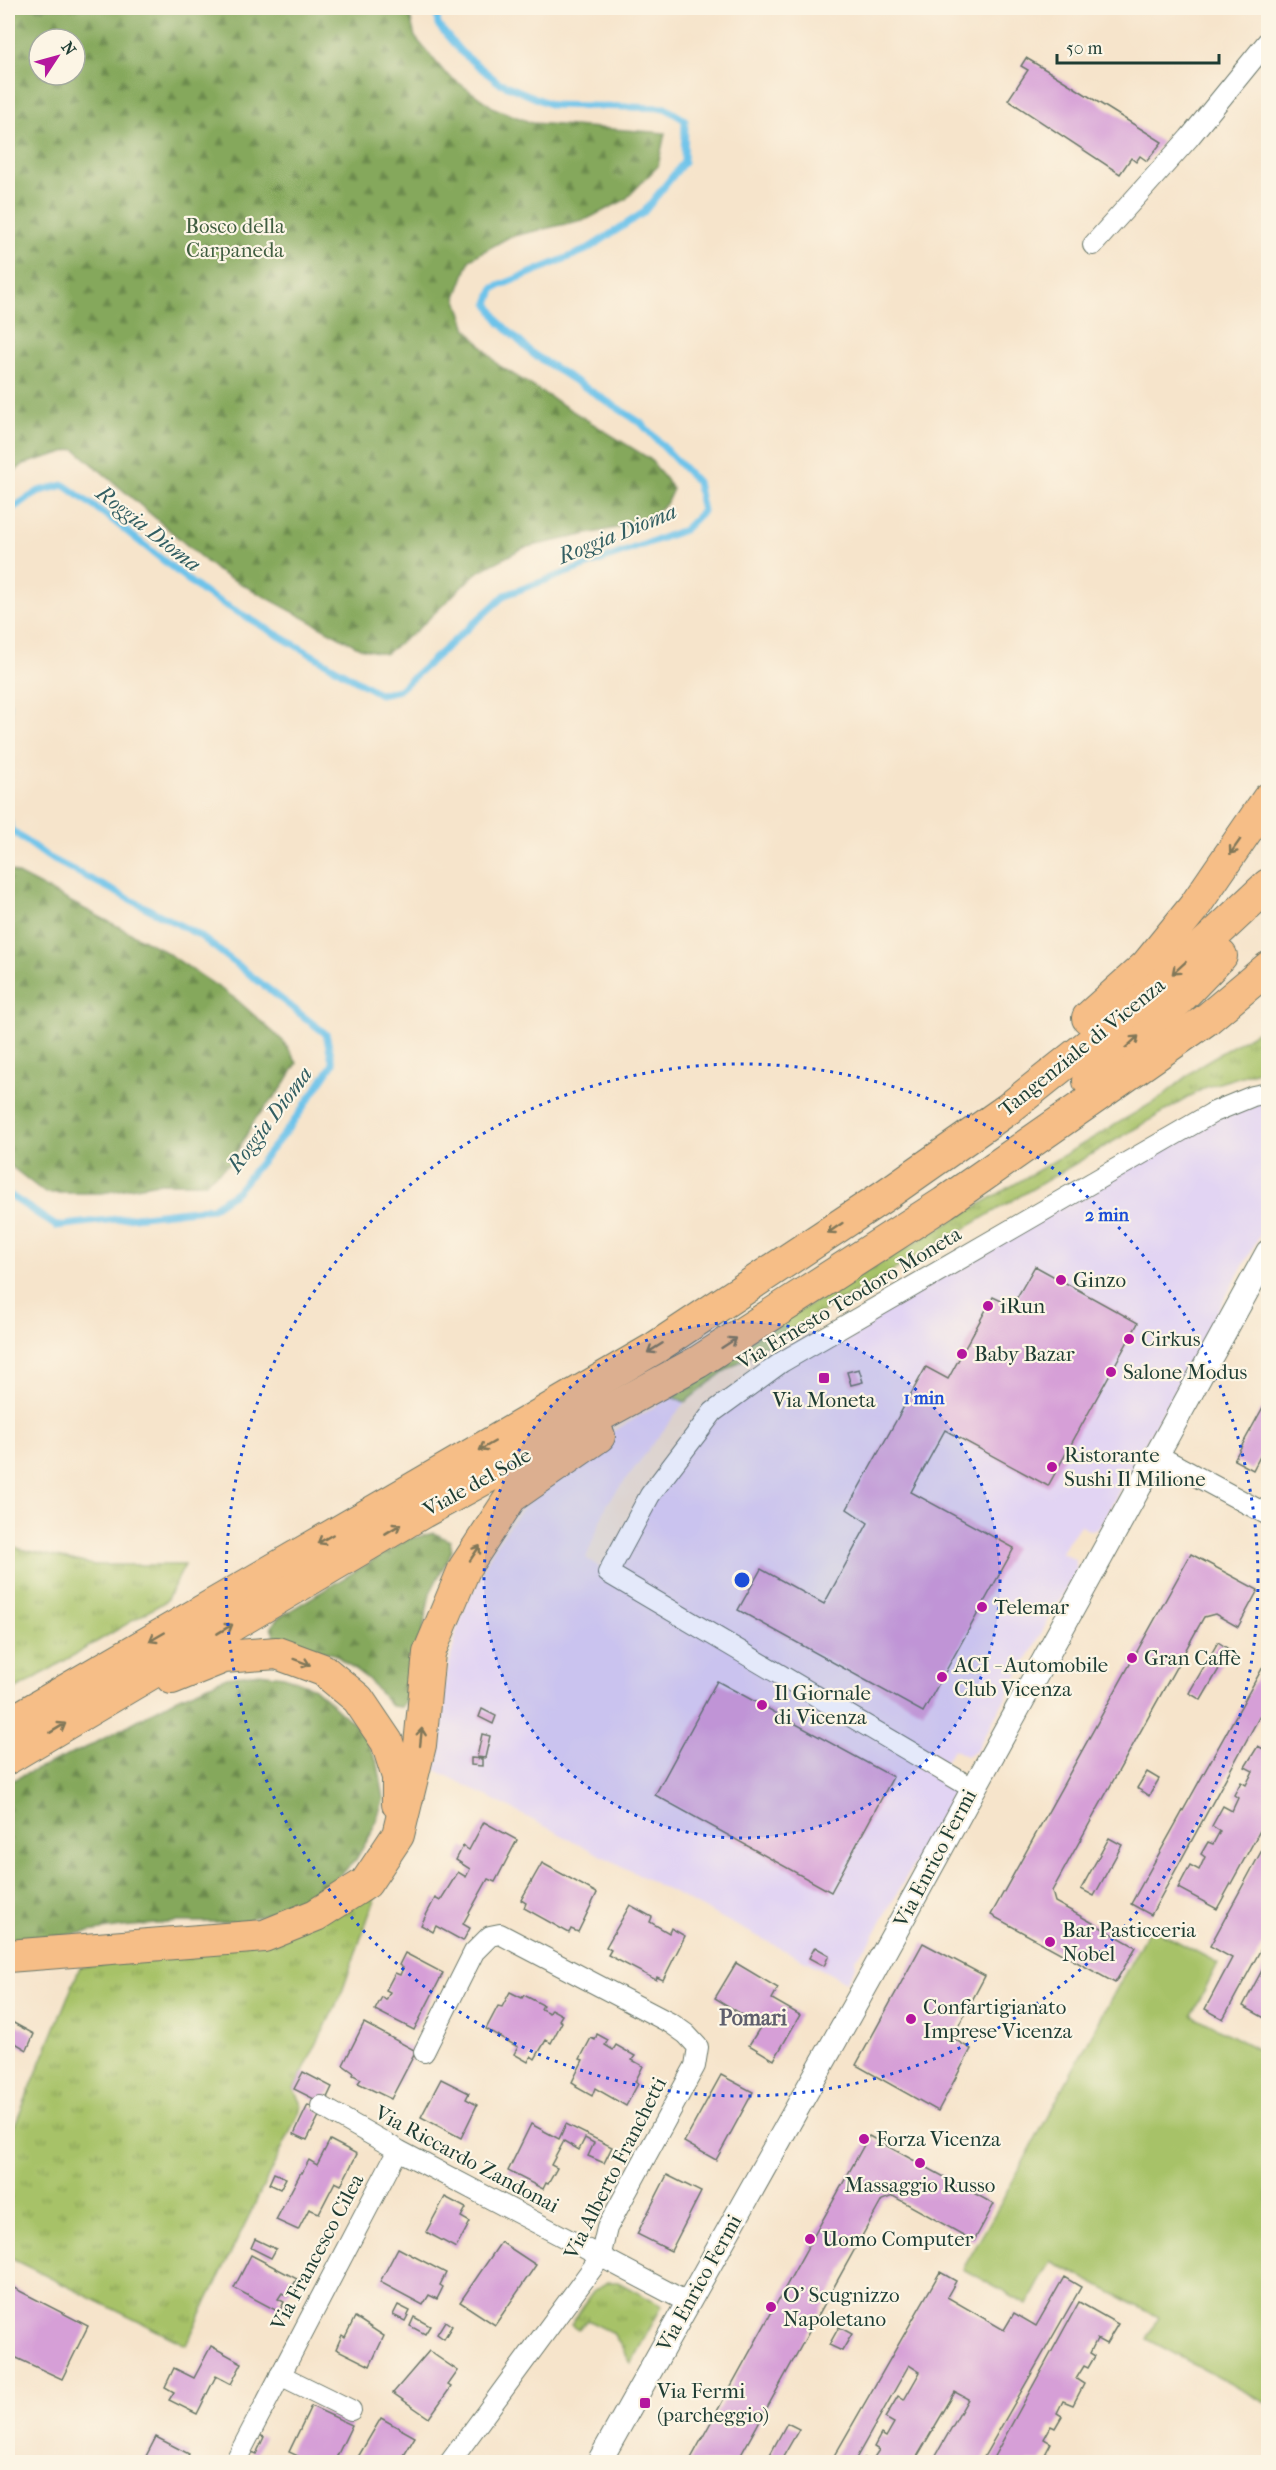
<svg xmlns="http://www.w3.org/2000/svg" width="1276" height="2470" viewBox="0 0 1276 2470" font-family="'IM FELL French Canon',serif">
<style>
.built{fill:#e2d4f3}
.grass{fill:url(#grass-tufts);stroke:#63804e;stroke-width:1.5}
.forest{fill:url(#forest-firs);stroke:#527248;stroke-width:1.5;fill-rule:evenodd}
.green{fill:#a7c268;stroke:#63804e;stroke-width:1.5}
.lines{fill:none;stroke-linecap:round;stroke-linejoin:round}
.stream{stroke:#6dc3ea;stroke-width:7}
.building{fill:#d69fd7}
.minor-casing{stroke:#6a7769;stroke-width:22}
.tertiary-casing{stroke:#6a7769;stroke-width:26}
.trunk-casing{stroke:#6a7769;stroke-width:34}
.minor{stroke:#fff;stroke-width:20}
.tertiary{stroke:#fff;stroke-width:24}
.trunk{stroke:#f6be87;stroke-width:32}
.oneway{stroke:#807759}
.ring{fill:none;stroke:#1d4ed8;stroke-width:3;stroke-dasharray:3 6}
.poi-dot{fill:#b5179e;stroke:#fcf5e5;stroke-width:2}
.labels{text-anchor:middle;stroke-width:4.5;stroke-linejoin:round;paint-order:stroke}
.park-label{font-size:21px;fill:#415e41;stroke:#fcf5e5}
.street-label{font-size:21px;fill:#1f3d34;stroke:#fcf5e5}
.poi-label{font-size:21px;fill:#1f3d34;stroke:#fcf5e5;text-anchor:start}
.water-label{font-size:22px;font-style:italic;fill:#325e62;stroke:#fcf5e5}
.neighbourhood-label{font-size:22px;font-weight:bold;fill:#5f5f6d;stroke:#fcf5e5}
.centre{fill:#1d4ed8;stroke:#fcf5e5;stroke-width:3}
.ring-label{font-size:18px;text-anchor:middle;font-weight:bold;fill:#1d4ed8;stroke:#fcf5e5;stroke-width:4.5;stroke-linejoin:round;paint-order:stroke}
</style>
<defs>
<pattern id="grass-tufts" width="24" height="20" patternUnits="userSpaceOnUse" patternTransform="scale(1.5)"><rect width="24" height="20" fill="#a7c268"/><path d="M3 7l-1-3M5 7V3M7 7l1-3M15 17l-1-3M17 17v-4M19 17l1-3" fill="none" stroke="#879f56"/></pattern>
<pattern id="forest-firs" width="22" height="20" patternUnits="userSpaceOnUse" patternTransform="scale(1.5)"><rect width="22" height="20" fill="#85a85c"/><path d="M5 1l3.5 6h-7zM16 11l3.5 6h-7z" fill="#6c8a4d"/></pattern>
</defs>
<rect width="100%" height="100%" fill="#fcf5e5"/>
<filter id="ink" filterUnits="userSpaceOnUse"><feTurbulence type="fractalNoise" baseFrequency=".0167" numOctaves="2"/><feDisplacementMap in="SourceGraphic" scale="12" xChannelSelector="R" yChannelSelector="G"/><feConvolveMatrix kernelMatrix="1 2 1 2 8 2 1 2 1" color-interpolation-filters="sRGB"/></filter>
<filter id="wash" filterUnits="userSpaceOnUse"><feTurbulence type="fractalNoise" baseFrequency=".008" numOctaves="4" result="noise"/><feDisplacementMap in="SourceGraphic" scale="24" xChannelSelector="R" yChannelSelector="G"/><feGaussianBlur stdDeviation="1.35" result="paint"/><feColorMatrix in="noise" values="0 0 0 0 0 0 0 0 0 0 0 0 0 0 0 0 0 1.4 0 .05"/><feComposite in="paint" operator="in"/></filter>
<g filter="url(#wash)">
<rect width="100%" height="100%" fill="#f6e4cb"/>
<path class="built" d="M1268 1097V1220L1099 1528 1090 1531 1080 1525 1061 1552 1075 1560 1077 1569 976 1751 966 1756 953 1749 936 1778 949 1784 953 1793 870 1942 855 1959 856 1965 846 1982 432 1768 443 1691 457 1630 468 1600 496 1545 513 1521 539 1491 609 1434 672 1397 685 1402 607 1504 586 1558 605 1571 651 1484 767 1370 1234 1098Z"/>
<g class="grass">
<path d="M1268 1025V1068L1206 1087 783 1335 723 1372 685 1402 672 1397 733 1350 1159 1099 1202 1064Z"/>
<path d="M8 1544 20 1549 94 1565H185L166 1601 8 1694Z"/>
<path d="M379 1886 341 1995 294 2089 302 2107 186 2345 8 2257V2142L80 1967 117 1963Z"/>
<path d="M607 2282H618L662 2306 631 2363 613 2333 587 2320 578 2330 571 2325 593 2292Z"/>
</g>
<g class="forest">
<path d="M16 8H408L415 37 445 73 494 108 532 123 665 133 658 166 625 200 587 219 509 237 470 259 456 297 467 329 498 365 650 459 673 489 666 504 639 523 523 548 476 573 417 630 385 654 360 648 217 571 75 449 24 464 8 477V20ZM39 39H75V75H39Z"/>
<path d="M8 869 161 949 236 999 284 1042 297 1063 282 1088 256 1118 231 1162 204 1183H158L102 1193H45L8 1164Z"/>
<path d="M434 1533 450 1541 452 1551 430 1593 411 1694 401 1707 391 1706 368 1679 334 1654 276 1640 271 1627 278 1618 408 1539Z"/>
<path d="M259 1673 284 1676 314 1688 361 1730 378 1764 384 1799 371 1834 355 1861 326 1887 293 1905 240 1922H179L122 1927 8 1944V1782L92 1745 178 1698 227 1677Z"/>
</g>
<path class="green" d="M1150 1927 1218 1963 1192 2015 1268 2055V2404L1147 2339 1158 2317 1051 2261 1027 2305 963 2269 1001 2203Z"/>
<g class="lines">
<g class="stream">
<path d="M8 511 39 491 64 485 110 518 203 592 380 694 399 690 505 595 684 530 703 511 697 482 641 423 533 354 499 322 488 303 494 288 586 250 643 213 684 162 685 120 665 108 552 105 498 82 461 52 438 25 436 8"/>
<path d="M8 705V721"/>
<path d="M8 818 11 830 48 857 199 935 326 1034 333 1064 292 1124 237 1191 212 1208 56 1226 8 1194"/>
</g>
</g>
<g id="blocks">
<g class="building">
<path d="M1026 58 1048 71 1162 142 1147 161 1140 156 1136 162 1131 158 1120 174 1008 100 1028 70 1021 66Z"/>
<path d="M1035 1266 1138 1323 1048 1486 945 1430 911 1492 1014 1548 923 1712 738 1610 761 1569 824 1604 868 1523 847 1509 926 1367 948 1379 993 1297 1012 1306Z"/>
<path d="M859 1369 863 1382 851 1385 847 1372Z"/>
<path d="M1268 1398V1441L1253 1470 1234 1460Z"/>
<path d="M1191 1554 1258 1590 1238 1627 1215 1614 1204 1617 1052 1891 1055 1902 1136 1947 1115 1983 991 1915Z"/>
<path d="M1218 1642 1230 1650 1201 1700 1189 1693Z"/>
<path d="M1268 1658V1701L1151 1915 1131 1904Z"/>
<path d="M717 1681 893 1777 831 1892 655 1795Z"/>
<path d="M482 1709 496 1716 493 1724 479 1717Z"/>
<path d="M482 1734 490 1736 485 1758 477 1757Z"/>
<path d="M1268 1743V1816L1217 1909 1178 1888 1190 1865 1199 1870 1205 1857 1201 1854 1208 1842 1213 1844 1220 1831 1212 1826 1223 1806 1232 1811 1238 1798 1234 1795 1241 1782 1246 1785 1253 1771 1245 1767 1258 1746 1265 1750Z"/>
<path d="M471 1758 482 1759V1766L471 1765Z"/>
<path d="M1147 1772 1159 1779 1149 1796 1137 1788Z"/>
<path d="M484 1822 517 1840 495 1882 488 1879 463 1924 470 1928 463 1941 436 1926 433 1932 421 1925 435 1898 440 1901 458 1872 466 1877 470 1869 456 1860 463 1846 469 1850Z"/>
<path d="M1109 1838 1122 1845 1094 1896 1081 1889Z"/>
<path d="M1268 1839V1936L1223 2019 1205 2009 1232 1958 1210 1946Z"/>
<path d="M542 1863 597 1893 578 1932 571 1929 569 1933 524 1908 526 1903 521 1900Z"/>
<path d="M630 1905 652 1917 650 1922 669 1933 671 1928 685 1936 663 1980 657 1977 656 1980 608 1955 611 1950 606 1947Z"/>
<path d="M923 1943 985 1976 952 2038 971 2049 938 2111 856 2065Z"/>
<path d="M815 1947 829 1955 824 1966 809 1958Z"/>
<path d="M405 1953 443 1973 414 2030 375 2010 382 1997 386 2000 390 1992 386 1990 395 1973 400 1975 403 1968 399 1965Z"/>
<path d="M1268 1959V2020L1243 2006Z"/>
<path d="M736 1963 778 1988 772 1999 800 2015 774 2060 749 2045 761 2026 715 1998Z"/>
<path d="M510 1992 522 1998 524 1995 543 2005 541 2009 549 2013 551 2009 562 2015 559 2020 562 2022 551 2043 546 2040 535 2059 531 2056 528 2062 514 2054 518 2047 486 2029 498 2006 502 2007Z"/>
<path d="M8 2020 34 2034 27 2050 12 2041 8 2050Z"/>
<path d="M364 2023 416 2051 391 2099 358 2083 361 2079 353 2075 354 2073 343 2065Z"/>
<path d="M597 2034 608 2040 605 2045 613 2050 616 2045 635 2056 632 2060 643 2066 635 2082 638 2084 626 2106 595 2088 592 2096 576 2087 577 2085 572 2082 583 2060 580 2059 591 2038 595 2040Z"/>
<path d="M303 2072 332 2087 324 2104 294 2089Z"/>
<path d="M721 2075 753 2092 716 2160 684 2142Z"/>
<path d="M441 2079 469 2093 466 2099 477 2105 461 2138 421 2117Z"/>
<path d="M308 2105 321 2112 307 2140 294 2134Z"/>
<path d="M531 2124 559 2139 566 2124 612 2147 604 2163 588 2156 594 2143 585 2138 579 2150 564 2141 551 2165 557 2168 548 2184 546 2183 543 2189 508 2171Z"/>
<path d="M869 2136 994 2204 974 2241 893 2196 882 2200 737 2462H689Z"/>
<path d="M330 2140 357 2154 341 2185 335 2182 319 2213 309 2209 298 2230 276 2220 301 2172 302 2173 309 2160 317 2165Z"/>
<path d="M274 2173 286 2178 280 2189 269 2184Z"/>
<path d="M667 2175 701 2192 671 2251 637 2234Z"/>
<path d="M445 2197 466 2208 461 2217 470 2222 456 2248 426 2232Z"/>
<path d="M255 2239 276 2249 271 2258 251 2248Z"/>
<path d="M501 2242 536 2265 495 2325 460 2302Z"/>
<path d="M398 2248 446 2273 440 2285 443 2287 437 2299 429 2295 423 2305 380 2282Z"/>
<path d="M251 2255 297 2279 287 2296 282 2293 278 2299 284 2302 279 2312 234 2288Z"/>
<path d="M940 2272 956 2281 947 2297 1004 2330 1014 2313 1036 2326 1064 2277 1081 2287 981 2462H932L968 2399 955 2392 914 2462H862L864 2458 871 2462 879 2450 874 2447 881 2434 886 2437 894 2423 885 2418 898 2396 904 2400 920 2372 909 2365 854 2462H831Z"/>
<path d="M8 2285 88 2326 62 2379 8 2354Z"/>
<path d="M1079 2302 1118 2324 1106 2344 1097 2339 1090 2353 1095 2356 1088 2368 1084 2366 1076 2379 1084 2384 1073 2405 1063 2401 1057 2413 1062 2416 1055 2428 1051 2426 1044 2439 1051 2443 1041 2462H991Z"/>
<path d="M398 2305 410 2311 405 2321 393 2315Z"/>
<path d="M355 2317 384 2336 370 2366 336 2349 342 2335 345 2337Z"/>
<path d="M414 2317 430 2326 425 2334 410 2326Z"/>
<path d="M445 2321 452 2326 444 2339 437 2334Z"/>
<path d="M839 2327 852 2334 842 2351 829 2345Z"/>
<path d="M211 2346 242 2363 231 2384 216 2376 197 2414 169 2400 174 2392 165 2387 174 2368 194 2378Z"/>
<path d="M429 2351 458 2371 448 2385 451 2387 429 2418 393 2393Z"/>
<path d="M311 2406 352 2425 334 2462H311L289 2452Z"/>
<path d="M381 2418 415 2437 400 2462H355Z"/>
<path d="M787 2423 799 2429 780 2462H766Z"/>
<path d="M259 2435 264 2437 256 2454 251 2452Z"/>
<path d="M156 2437 189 2454 184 2462H143Z"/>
</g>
</g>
</g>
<g filter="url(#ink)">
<use href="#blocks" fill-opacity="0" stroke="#6a7769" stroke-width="1.5"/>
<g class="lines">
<g class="minor-casing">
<g id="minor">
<path d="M1093 245 1189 138 1268 41"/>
<path d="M1157 1455 1268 1515"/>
<path d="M972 1788 608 1573 650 1495 713 1412 782 1362 1214 1112 1253 1096 1268 1093"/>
<path d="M424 2052 474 1952 490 1936 500 1934 672 2024 686 2034 698 2047 695 2066 607 2228 600 2258 450 2462"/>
<path d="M321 2106 398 2150 687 2302"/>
<path d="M280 2375 351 2410"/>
<path d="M235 2462 398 2150"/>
</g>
</g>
<g class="tertiary-casing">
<path id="tertiary" d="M599 2462 871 1976 1268 1252"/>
</g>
<g class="trunk-casing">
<g id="trunk">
<path d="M1088 1018 1146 966 1194 907 1268 799"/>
<path d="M1089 1081 1168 1011 1221 956"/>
<path d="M172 1678 224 1657 277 1653 323 1670 358 1699 387 1742 398 1777V1804"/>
<path d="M8 1724 655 1348 884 1196 1008 1109 1092 1042 1177 970 1268 885"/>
<path d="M8 1758 423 1512 698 1362 944 1203 1206 1020 1268 968"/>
<path d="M8 1956 264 1936 316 1915 366 1883 398 1835 420 1745 429 1653 465 1567 511 1497 599 1436"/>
</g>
</g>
<use href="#minor" class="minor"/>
<use href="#tertiary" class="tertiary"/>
<use href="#trunk" class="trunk"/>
</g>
<defs><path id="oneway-shaft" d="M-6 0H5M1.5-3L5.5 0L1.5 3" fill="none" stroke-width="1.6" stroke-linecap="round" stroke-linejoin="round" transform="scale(1.5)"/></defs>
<g class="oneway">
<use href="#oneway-shaft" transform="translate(1235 847) rotate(125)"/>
<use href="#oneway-shaft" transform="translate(1179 968) rotate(138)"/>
<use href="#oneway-shaft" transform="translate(1132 1042) rotate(-42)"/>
<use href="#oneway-shaft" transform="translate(835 1228) rotate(146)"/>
<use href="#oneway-shaft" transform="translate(729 1343) rotate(-33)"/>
<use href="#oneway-shaft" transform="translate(655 1348) rotate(148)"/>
<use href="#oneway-shaft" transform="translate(487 1446) rotate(150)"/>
<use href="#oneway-shaft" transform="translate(393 1529) rotate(-31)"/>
<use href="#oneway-shaft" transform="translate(325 1539) rotate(150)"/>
<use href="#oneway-shaft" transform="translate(475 1553) rotate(-56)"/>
<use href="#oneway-shaft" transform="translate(225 1629) rotate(-31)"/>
<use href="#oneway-shaft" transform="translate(157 1637) rotate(150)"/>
<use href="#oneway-shaft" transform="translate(302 1662) rotate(20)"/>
<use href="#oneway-shaft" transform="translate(58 1728) rotate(-31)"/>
<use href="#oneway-shaft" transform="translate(421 1737) rotate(-84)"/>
</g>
</g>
<circle cx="742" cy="1580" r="258" fill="#1d4ed8" fill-opacity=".12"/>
<g class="ring">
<circle cx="742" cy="1580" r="258"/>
<circle cx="742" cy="1580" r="516"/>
</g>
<g class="poi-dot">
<circle cx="1061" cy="1280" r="6"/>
<circle cx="988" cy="1306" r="6"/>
<circle cx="1129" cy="1339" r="6"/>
<circle cx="962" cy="1354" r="6"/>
<circle cx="1111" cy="1372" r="6"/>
<rect x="818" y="1372" width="12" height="12" rx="3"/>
<circle cx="1052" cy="1467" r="6"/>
<circle cx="982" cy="1607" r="6"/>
<circle cx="1132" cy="1658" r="6"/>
<circle cx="942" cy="1677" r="6"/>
<circle cx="762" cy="1705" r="6"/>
<circle cx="1050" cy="1942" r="6"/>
<circle cx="911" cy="2019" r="6"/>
<circle cx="864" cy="2139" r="6"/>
<circle cx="920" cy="2163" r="6"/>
<circle cx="810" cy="2239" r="6"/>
<circle cx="771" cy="2307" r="6"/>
<rect x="639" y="2397" width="12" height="12" rx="3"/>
</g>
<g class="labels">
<g class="park-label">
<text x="235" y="233">Bosco della<tspan x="235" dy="24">Carpaneda</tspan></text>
</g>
<g class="street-label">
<text transform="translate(1082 1047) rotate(-39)" y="7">Tangenziale di Vicenza</text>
<text transform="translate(849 1298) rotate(-31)" y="7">Via Ernesto Teodoro Moneta</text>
<text transform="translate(477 1482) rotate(-29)" y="7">Viale del Sole</text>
<text transform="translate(935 1858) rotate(-62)" y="7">Via Enrico Fermi</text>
<text transform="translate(467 2159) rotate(28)" y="7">Via Riccardo Zandonai</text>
<text transform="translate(615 2168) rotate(-63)" y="7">Via Alberto Franchetti</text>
<text transform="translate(317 2252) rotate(-62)" y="7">Via Francesco Cilea</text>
<text transform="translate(699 2283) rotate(-61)" y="7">Via Enrico Fermi</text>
</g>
<g class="poi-label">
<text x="1073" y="1287">Ginzo</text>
<text x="1000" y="1313">iRun</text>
<text x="1141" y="1346">Cirkus</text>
<text x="974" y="1361">Baby Bazar</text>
<text x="1123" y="1379">Salone Modus</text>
<text x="824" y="1407" text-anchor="middle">Via Moneta</text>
<text x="1064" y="1462">Ristorante<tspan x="1064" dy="24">Sushi Il Milione</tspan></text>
<text x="994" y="1614">Telemar</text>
<text x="1144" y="1665">Gran Caffè</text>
<text x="954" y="1672">ACI - Automobile<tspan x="954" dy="24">Club Vicenza</tspan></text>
<text x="774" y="1700">Il Giornale<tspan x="774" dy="24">di Vicenza</tspan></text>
<text x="1062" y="1937">Bar Pasticceria<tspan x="1062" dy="24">Nobel</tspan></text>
<text x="923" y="2014">Confartigianato<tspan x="923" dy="24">Imprese Vicenza</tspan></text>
<text x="876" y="2146">Forza Vicenza</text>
<text x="920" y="2192" text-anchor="middle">Massaggio Russo</text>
<text x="822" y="2246">Uomo Computer</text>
<text x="783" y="2302">O' Scugnizzo<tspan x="783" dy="24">Napoletano</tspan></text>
<text x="657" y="2398">Via Fermi<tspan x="657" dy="24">(parcheggio)</tspan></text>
</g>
<g class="water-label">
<text transform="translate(149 528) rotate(38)" y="8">Roggia Dioma</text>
<text transform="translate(617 533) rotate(-22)" y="8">Roggia Dioma</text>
<text transform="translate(269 1119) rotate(-53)" y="8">Roggia Dioma</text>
</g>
<g class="neighbourhood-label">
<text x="753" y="2025">Pomari</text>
</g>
</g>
<circle cx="742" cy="1580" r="9" class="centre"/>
<g class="ring-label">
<text x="1107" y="1221">2 min</text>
<text x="924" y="1404">1 min</text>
</g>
<rect width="1276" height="2470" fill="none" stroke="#fcf5e5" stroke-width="30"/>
<g transform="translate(57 57) rotate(54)"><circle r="28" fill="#fcf5e5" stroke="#a4ab9e" stroke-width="1.5"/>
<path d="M0-4.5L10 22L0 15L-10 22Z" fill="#b5179e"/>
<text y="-9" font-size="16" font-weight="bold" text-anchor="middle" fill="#1f3d34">N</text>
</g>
<path d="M1057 54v9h162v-9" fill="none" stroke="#1f3d34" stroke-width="3"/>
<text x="1066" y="54" font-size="18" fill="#1f3d34" stroke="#fcf5e5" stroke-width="4.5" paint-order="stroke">50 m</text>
</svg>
